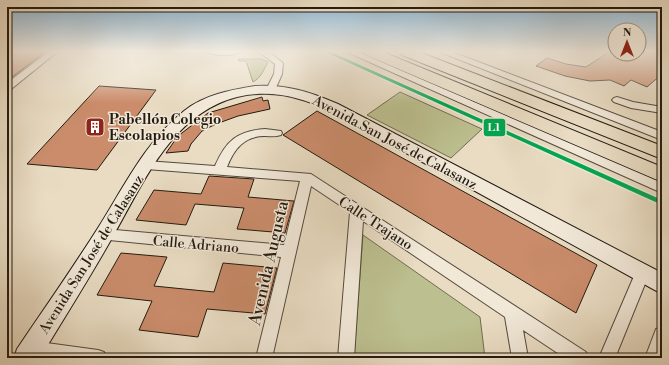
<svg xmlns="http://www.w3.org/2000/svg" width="669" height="365" viewBox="0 0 669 365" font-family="'Libre Bodoni',serif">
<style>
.green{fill:#bcbf8f;stroke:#706d50}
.building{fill:#ca8c6b;stroke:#231b11}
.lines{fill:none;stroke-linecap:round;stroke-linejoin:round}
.street-casing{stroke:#544b3e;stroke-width:2}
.secondary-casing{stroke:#231b11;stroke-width:2}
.primary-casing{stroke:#231b11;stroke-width:2}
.street{fill:#f1e8d8;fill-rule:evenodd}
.secondary{fill:#f1e8d8;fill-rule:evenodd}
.primary{fill:#e9dcc3;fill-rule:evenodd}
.metro-1-casing{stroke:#f1e8d8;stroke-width:3}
.metro-1{fill:#00a651;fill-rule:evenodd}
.labels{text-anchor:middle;stroke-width:3;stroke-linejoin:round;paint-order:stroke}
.poi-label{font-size:14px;font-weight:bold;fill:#231b11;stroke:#f1e8d8;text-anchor:start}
.street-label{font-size:14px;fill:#231b11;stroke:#f1e8d8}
.near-street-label{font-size:17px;fill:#231b11;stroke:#f1e8d8}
.line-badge{stroke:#f1e8d8;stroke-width:1.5}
.badge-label{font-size:11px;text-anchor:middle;font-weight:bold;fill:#fff}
</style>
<rect width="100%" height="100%" fill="#e9dcc3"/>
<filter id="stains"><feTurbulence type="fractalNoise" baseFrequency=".005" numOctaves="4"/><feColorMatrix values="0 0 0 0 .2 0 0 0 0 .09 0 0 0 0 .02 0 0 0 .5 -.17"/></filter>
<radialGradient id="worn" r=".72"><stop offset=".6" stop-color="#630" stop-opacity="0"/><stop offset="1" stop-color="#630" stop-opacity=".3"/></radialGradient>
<g class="green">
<path d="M238 59H261L268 62C264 69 261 78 253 82L246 61H239Z"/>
<path d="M400 92 482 129 451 158 367 115Z"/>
<path d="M363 235 480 317 485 358H354Z"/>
</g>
<g class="building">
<path d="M7 52H45L7 81Z"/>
<path d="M609 52H615V54L652 52 662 56V74L647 87 631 80 624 86 610 80 590 81 565 76 536 66 547 58 566 64 586 67Z"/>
<path d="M99 86 156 90 97 170 27 164Z"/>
<path d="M262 97 263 101 268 100 270 109 238 116 216 124 202 131 191 144 188 151 166 153 178 136 208 113Z"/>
<path d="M317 111 597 265 576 313 283 135Z"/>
<path d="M209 176 254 179 248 197 294 201 285 233 237 229 244 208 195 204 186 225 136 220 154 190 201 194Z"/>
<path d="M121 253 167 257 154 286 214 292 223 263 277 268 265 314 207 309 198 337 139 330 152 301 97 295Z"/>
</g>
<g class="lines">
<g class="street-casing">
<g id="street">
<path d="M48 52H57L10 90 7 91V83Z"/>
<path d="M208 52H240C234 56 214 56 208 52Z"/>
<path d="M259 52H269L283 63 282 74 275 90 272 91 267 88 274 74 275 64Z"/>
<path d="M347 52H358L662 183V193Z"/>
<path d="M440 52H452L662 132V140Z"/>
<path d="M617 97 633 102 662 107V113L631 108 614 102 612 100 614 98Z"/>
<path d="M265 129 281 131 282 133 281 135C275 137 271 136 265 136 244 136 234 149 227 167L311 174 586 352 588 358H565L523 330 528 358H512L505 317 363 221 354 358H338L350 212 311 186 272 358H256L281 257 99 239 97 235 99 231 104 229 284 245 300 181 146 169 142 168 140 165 142 162 146 161 215 166C226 141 237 131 265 129Z"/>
<path d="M642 267 647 269 649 274 615 358H599L637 269Z"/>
<path d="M662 327 661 358H645L656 329Z"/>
<path d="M32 341 98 350 104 352 106 358 32 357 26 355 24 349 26 343Z"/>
</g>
</g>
<g class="secondary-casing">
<path id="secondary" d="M255 86C285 84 311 92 338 104L662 273V294L328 110C298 96 270 89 237 97 171 114 143 184 112 238 89 279 64 318 40 358H14L17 349C44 309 72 269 98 228 124 187 145 142 184 111 204 95 230 90 255 86Z"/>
</g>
<g class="primary-casing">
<g id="primary">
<path d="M365 52H383L662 167V182L366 55Z"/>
<path d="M401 52H419L662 146V159L402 55Z"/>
</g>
</g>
<use href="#street" class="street"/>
<use href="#secondary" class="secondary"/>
<use href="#primary" class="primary"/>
<g class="metro-1-casing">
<path id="metro-1" d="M325 52H331L662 200V205Z"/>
</g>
<use href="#metro-1" class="metro-1"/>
</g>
<linearGradient id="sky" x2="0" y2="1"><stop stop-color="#89b6d7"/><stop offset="0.5" stop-color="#f5efe4"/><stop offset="1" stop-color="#f5efe4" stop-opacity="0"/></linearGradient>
<rect width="669" height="103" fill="url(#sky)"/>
<defs>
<g id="building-square" transform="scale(1)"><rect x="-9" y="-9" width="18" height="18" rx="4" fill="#8f2418" stroke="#f1e8d8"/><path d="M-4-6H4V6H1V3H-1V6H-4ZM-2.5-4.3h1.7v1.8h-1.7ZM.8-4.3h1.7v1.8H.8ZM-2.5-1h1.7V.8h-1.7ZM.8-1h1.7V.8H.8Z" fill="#fff"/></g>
</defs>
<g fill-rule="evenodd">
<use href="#building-square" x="95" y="127"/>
</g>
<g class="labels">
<g class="poi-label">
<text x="109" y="124">Pabellón Colegio<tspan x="109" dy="16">Escolapios</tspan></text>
</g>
<g class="street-label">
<text transform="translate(395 142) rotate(28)" y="5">Avenida San José de Calasanz</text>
<text transform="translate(376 223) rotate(33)" y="5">Calle Trajano</text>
<text transform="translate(196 244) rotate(5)" y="5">Calle Adriano</text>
<text transform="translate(91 254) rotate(-58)" y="5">Avenida San José de Calasanz</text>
</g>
<g class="near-street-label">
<text transform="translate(268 263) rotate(-77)" y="6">Avenida Augusta</text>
</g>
</g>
<rect class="line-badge" x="483" y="118" width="23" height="19" rx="4" fill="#00a651"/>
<g class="badge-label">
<text x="494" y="131">L1</text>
</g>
<rect width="669" height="365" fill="none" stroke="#e9dcc3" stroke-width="24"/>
<rect x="8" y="8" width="653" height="349" fill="none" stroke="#231b11" stroke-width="2"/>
<rect x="12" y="12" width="645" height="341" fill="none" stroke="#231b11"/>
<g transform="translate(627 42)"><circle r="19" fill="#f1e8d8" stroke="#9f9688"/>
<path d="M0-3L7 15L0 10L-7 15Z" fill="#8f2418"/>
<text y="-6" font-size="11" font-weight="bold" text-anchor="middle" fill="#231b11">N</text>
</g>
<rect width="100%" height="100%" filter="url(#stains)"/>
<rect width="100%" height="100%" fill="url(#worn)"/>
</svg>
